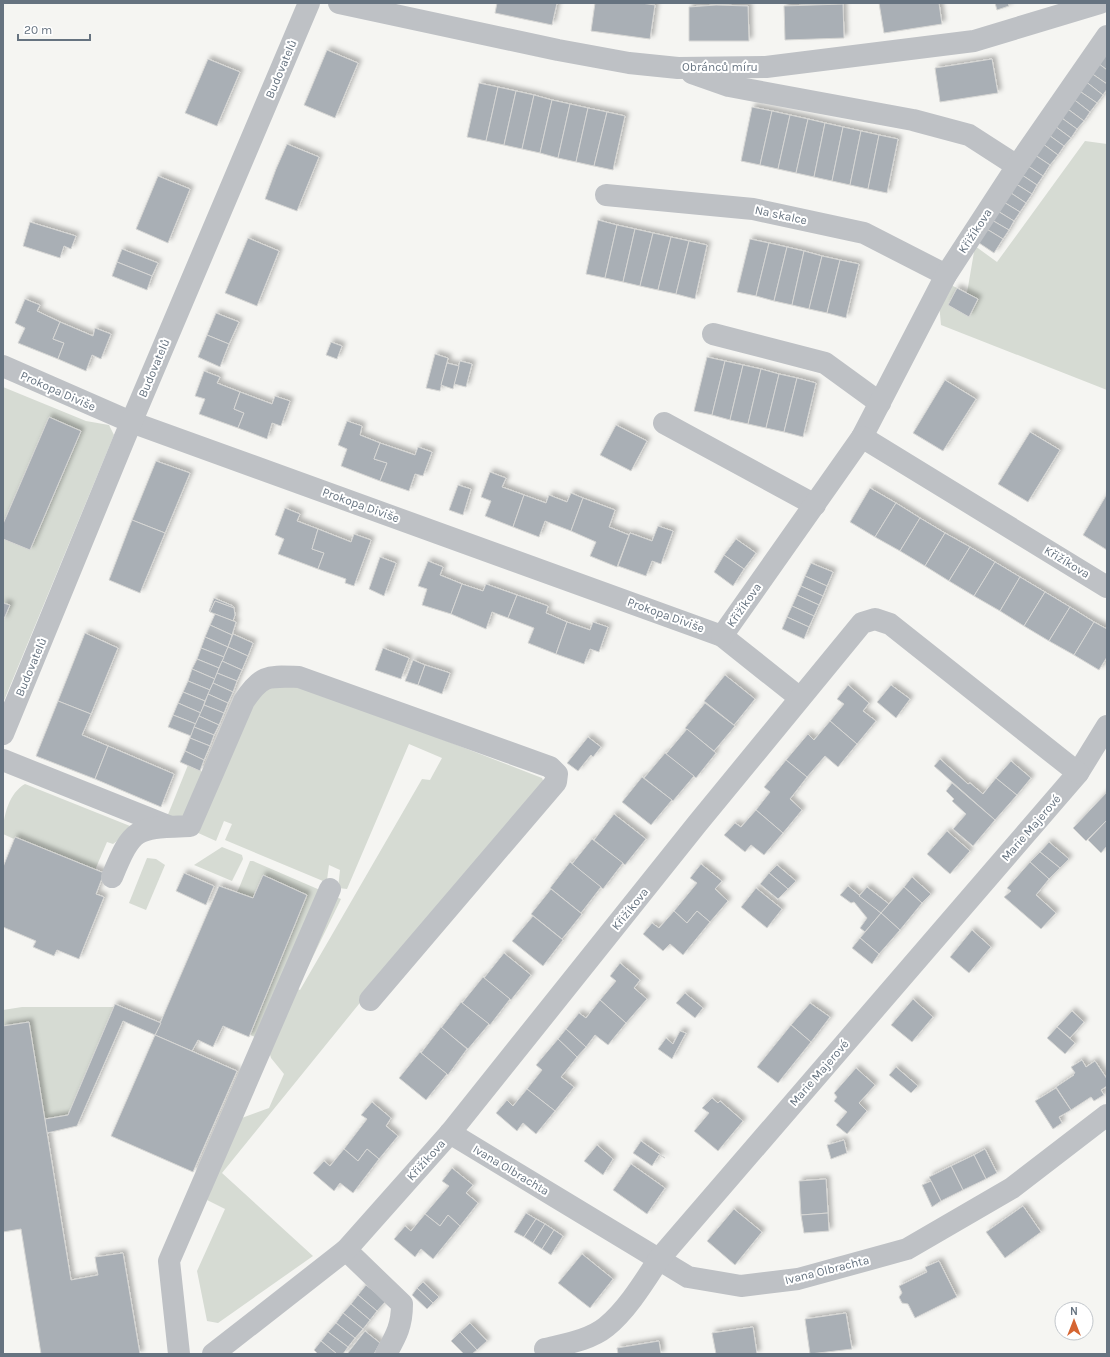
<svg xmlns="http://www.w3.org/2000/svg" width="1110" height="1357" viewBox="0 0 1110 1357" font-family="Karla,sans-serif">
<style>
.green{fill:#d6dbd3}
.building{fill:#a9afb5;stroke:#d6d6d4;filter:url(#shadow)}
.lines{fill:none;stroke-linecap:round;stroke-linejoin:round}
.minor{stroke:#bec1c5;stroke-width:22}
.labels{text-anchor:middle;stroke-width:4;stroke-linejoin:round;paint-order:stroke}
.street-label{font-size:12px;fill:#667380;stroke:#fff}
</style>
<defs>
<filter id="shadow"><feDropShadow dx="3.5" dy="-3.5" stdDeviation="2" flood-color="#0004"/></filter>
</defs>
<rect width="100%" height="100%" fill="#f5f5f2"/>
<g class="green">
<path d="M1085 141 1107 144V390L941 325 939 303 945 282 957 288 969 316 978 300 967 293 975 246 997 262Z"/>
<path d="M3 387 86 421 109 425 114 435 3 703Z"/>
<path d="M297 683 542 778 544 783 410 941 222 1173 313 1256 218 1323 207 1321 197 1271 225 1209 207 1200 239 1119 269 1108 284 1074 271 1058 269 1051 293 987 300 990 422 779 430 780 442 758 409 744 347 889 338 888 340 870 329 865 327 880 323 881 225 840 232 824 224 821 216 841 196 832 249 705 271 684Z"/>
<path d="M188 765 207 774 185 818 167 817Z"/>
<path d="M25 784 135 828 113 844 107 842 95 870 14 839 3 834C3 816 9 793 25 784Z"/>
<path d="M222 847 242 855 243 859 232 881 194 865Z"/>
<path d="M147 858 156 859 165 865 146 910 129 903Z"/>
<path d="M250 861H253L320 890 261 1039 250 1035 307 895 263 875 253 898 237 893Z"/>
<path d="M334 896 341 899 303 977Z"/>
<path d="M22 1007H114L68 1115 45 1119 29 1022 3 1027V1010Z"/>
</g>
<g class="building">
<path d="M497 3H557L552 25 495 13Z"/>
<path d="M595 3H641L655 5 650 39 591 31Z"/>
<path d="M879 3H939L942 24 884 33Z"/>
<path d="M995 3H1008L1009 6 997 10Z"/>
<path d="M843 4 844 38 785 40 784 6Z"/>
<path d="M716 5 748 6 749 41H689V7Z"/>
<path d="M327 50 358 63 335 118 304 105Z"/>
<path d="M1105 55 1107 56V70L1098 63Z"/>
<path d="M208 59 240 72 217 126 185 113Z"/>
<path d="M992 59 998 93 940 102 935 68Z"/>
<path d="M1098 63 1107 70V84L1091 73Z"/>
<path d="M1091 73 1107 84V89L1103 95 1085 81Z"/>
<path d="M1085 81 1103 95 1097 103 1078 90Z"/>
<path d="M479 83 498 87 486 141 467 137Z"/>
<path d="M498 87 516 91 504 145 486 141Z"/>
<path d="M1078 90 1097 103 1090 112 1072 98Z"/>
<path d="M516 91 534 95 522 149 504 145Z"/>
<path d="M534 95 552 100 540 153 522 149Z"/>
<path d="M1072 98 1090 112 1084 121 1065 107Z"/>
<path d="M552 100 570 104 558 158 540 153Z"/>
<path d="M570 104 588 108 576 162 558 158Z"/>
<path d="M752 107 772 111 760 165 741 161Z"/>
<path d="M1065 107 1084 121 1077 129 1059 116Z"/>
<path d="M588 108 607 112 594 166 576 162Z"/>
<path d="M772 111 790 115 778 169 760 165Z"/>
<path d="M607 112 625 116 613 170 594 166Z"/>
<path d="M790 115 808 119 796 173 778 169Z"/>
<path d="M1059 116 1077 129 1071 138 1052 124Z"/>
<path d="M808 119 825 123 814 177 796 173Z"/>
<path d="M825 123 843 127 832 181 814 177Z"/>
<path d="M1052 124 1071 138 1064 146 1046 133Z"/>
<path d="M843 127 861 131 850 185 832 181Z"/>
<path d="M861 131 879 135 868 189 850 185Z"/>
<path d="M1046 133 1064 146 1058 155 1039 141Z"/>
<path d="M879 135 898 139 887 193 868 189Z"/>
<path d="M1039 141 1058 155 1050 165 1032 153Z"/>
<path d="M287 144 319 157 297 211 265 199 276 169Z"/>
<path d="M1032 153 1050 165 1043 176 1025 164Z"/>
<path d="M1025 164 1043 176 1037 185 1019 173Z"/>
<path d="M1019 173 1037 185 1032 194 1013 182Z"/>
<path d="M158 176 190 189 168 243 136 229Z"/>
<path d="M1013 182 1032 194 1026 203 1008 191Z"/>
<path d="M1008 191 1026 203 1020 212 1002 201Z"/>
<path d="M1002 201 1020 212 1014 221 996 210Z"/>
<path d="M996 210 1014 221 1009 230 990 219Z"/>
<path d="M990 219 1009 230 1003 239 985 228Z"/>
<path d="M598 220 617 225 605 278 586 274Z"/>
<path d="M30 222 76 236 71 249 64 246 60 258 23 246Z"/>
<path d="M617 225 635 229 623 282 605 278Z"/>
<path d="M985 228 1003 239 994 253 976 241Z"/>
<path d="M635 229 653 233 640 286 623 282Z"/>
<path d="M653 233 671 237 658 290 640 286Z"/>
<path d="M671 237 689 241 676 294 658 290Z"/>
<path d="M248 238 279 251 257 306 225 293Z"/>
<path d="M750 239 769 243 756 296 737 292Z"/>
<path d="M689 241 707 245 695 299 676 294Z"/>
<path d="M769 243 787 247 774 301 756 296Z"/>
<path d="M787 247 804 251 792 305 774 301Z"/>
<path d="M122 249 158 263 152 276 117 262Z"/>
<path d="M804 251 822 256 809 309 792 305Z"/>
<path d="M822 256 840 260 827 313 809 309Z"/>
<path d="M840 260 859 264 846 318 827 313Z"/>
<path d="M117 262 152 276 147 290 112 276Z"/>
<path d="M957 288 978 299 969 317 948 305Z"/>
<path d="M25 299 40 305 37 311 60 322 53 339 64 343 58 359 18 343 25 328 15 323Z"/>
<path d="M216 313 239 322 229 344 207 335Z"/>
<path d="M60 322 93 336 95 328 111 334 101 359 92 355 86 371 58 359 64 343 53 339Z"/>
<path d="M207 335 229 344 220 367 198 357Z"/>
<path d="M331 342 342 346 337 359 326 355Z"/>
<path d="M435 354 448 358 440 391 426 388Z"/>
<path d="M707 357 725 361 712 415 694 411Z"/>
<path d="M460 361 472 364 466 387 454 384Z"/>
<path d="M725 361 743 365 730 420 712 415Z"/>
<path d="M447 363 459 366 453 389 441 385Z"/>
<path d="M743 365 761 369 748 424 730 420Z"/>
<path d="M761 369 779 374 766 428 748 424Z"/>
<path d="M204 371 220 377 217 383 240 392 234 409 244 413 238 428 199 414 205 399 195 396Z"/>
<path d="M779 374 797 378 784 432 766 428Z"/>
<path d="M797 378 816 383 803 437 784 432Z"/>
<path d="M945 380 976 399 943 451 913 433Z"/>
<path d="M240 392 272 404 275 396 290 401 281 426 272 423 267 439 238 428 244 413 234 409Z"/>
<path d="M49 417 81 431 30 550 3 539V524Z"/>
<path d="M347 421 362 426 360 435 380 443 374 459 387 463 380 481 341 466 347 449 338 445Z"/>
<path d="M616 425 647 441 631 471 600 455Z"/>
<path d="M1030 432 1060 450 1028 502 998 484Z"/>
<path d="M380 443 415 455 418 447 432 452 423 476 415 474 409 491 380 481 387 463 374 459Z"/>
<path d="M156 461 190 473 165 533 132 520Z"/>
<path d="M490 472 506 478 502 487 524 495 513 527 485 516 491 501 481 497Z"/>
<path d="M458 485 471 489 463 515 449 510Z"/>
<path d="M870 488 896 503 875 537 850 522Z"/>
<path d="M571 493 583 498 571 531 545 521 539 537 513 527 524 495 546 503 549 495 567 502Z"/>
<path d="M1107 494V550L1083 535Z"/>
<path d="M583 498 615 510 609 527 629 535 617 567 590 556 596 542 571 531Z"/>
<path d="M896 503 920 518 900 551 875 537Z"/>
<path d="M285 508 300 514 297 521 318 529 312 549 324 553 318 569 278 554 284 539 275 535Z"/>
<path d="M920 518 945 533 925 566 900 551Z"/>
<path d="M132 520 165 533 140 593 109 580Z"/>
<path d="M658 526 673 531 661 564 652 561 646 576 618 566 630 533 652 541Z"/>
<path d="M318 529 351 542 354 534 371 540 354 586 345 583 346 579 318 569 324 553 312 549Z"/>
<path d="M945 533 970 547 949 581 925 566Z"/>
<path d="M736 539 756 553 744 569 724 555Z"/>
<path d="M970 547 995 562 974 596 949 581Z"/>
<path d="M724 555 744 569 733 586 714 572Z"/>
<path d="M380 557 396 563 384 596 369 589Z"/>
<path d="M428 561 443 567 440 575 462 584 451 614 422 605 427 589 418 586Z"/>
<path d="M995 562 1020 577 1000 611 974 596Z"/>
<path d="M811 563 833 572 827 586 805 576Z"/>
<path d="M805 576 827 586 823 596 801 586Z"/>
<path d="M1020 577 1045 592 1024 626 1000 611Z"/>
<path d="M462 584 483 591 486 584 517 595 508 618 492 612 486 629 451 614Z"/>
<path d="M801 586 823 596 819 605 797 595Z"/>
<path d="M1045 592 1070 607 1049 641 1024 626Z"/>
<path d="M517 595 548 606 546 613 567 622 556 654 528 643 534 628 508 618Z"/>
<path d="M797 595 819 605 814 616 792 606Z"/>
<path d="M214 598 233 606 234 608 215 601 210 612 209 611Z"/>
<path d="M215 601 234 608 235 615 233 621 210 612Z"/>
<path d="M3 603 10 605 3 621Z"/>
<path d="M792 606 814 616 809 627 787 617Z"/>
<path d="M1070 607 1094 622 1074 655 1049 641Z"/>
<path d="M215 614 236 622 232 635 210 625Z"/>
<path d="M787 617 809 627 804 639 782 629Z"/>
<path d="M567 622 590 630 593 622 608 627 599 652 590 649 584 664 556 654Z"/>
<path d="M1094 622 1107 629V657L1099 670 1074 655Z"/>
<path d="M210 625 232 635 228 647 205 637Z"/>
<path d="M85 633 118 648 91 714 58 701Z"/>
<path d="M233 634 253 643 248 656 228 647Z"/>
<path d="M205 637 228 647 224 657 201 648Z"/>
<path d="M228 647 248 656 242 670 222 661Z"/>
<path d="M201 648 224 657 219 668 197 659Z"/>
<path d="M383 648 409 658 401 679 375 670Z"/>
<path d="M197 659 219 668 215 679 192 669Z"/>
<path d="M413 660 425 665 418 685 405 681Z"/>
<path d="M222 661 242 670 237 681 217 673Z"/>
<path d="M425 665 450 673 442 694 418 685Z"/>
<path d="M192 669 215 679 210 690 188 681Z"/>
<path d="M217 673 237 681 233 692 213 683Z"/>
<path d="M725 675 755 699 734 725 704 701Z"/>
<path d="M188 681 210 690 205 701 183 692Z"/>
<path d="M213 683 233 692 228 703 208 694Z"/>
<path d="M848 685 869 703 863 711 876 721 857 744 830 721 844 704 837 699Z"/>
<path d="M891 685 910 699 896 718 877 702Z"/>
<path d="M183 692 205 701 201 713 178 703Z"/>
<path d="M208 694 228 703 224 713 204 705Z"/>
<path d="M58 701 91 714 82 735 108 746 95 779 36 756Z"/>
<path d="M178 703 201 713 196 724 173 715Z"/>
<path d="M705 703 735 726 714 751 685 728Z"/>
<path d="M204 705 224 713 219 725 199 716Z"/>
<path d="M173 715 196 724 191 736 168 727Z"/>
<path d="M199 716 219 725 214 735 194 727Z"/>
<path d="M830 721 857 744 838 767 825 756 807 777 786 760 808 734 814 740Z"/>
<path d="M194 727 214 735 210 746 190 738Z"/>
<path d="M687 729 716 753 696 778 666 754Z"/>
<path d="M588 737 601 747 593 757 591 755 578 771 567 763Z"/>
<path d="M190 738 210 746 204 760 185 751Z"/>
<path d="M108 746 174 774 161 807 95 779Z"/>
<path d="M185 751 204 760 200 771 180 762Z"/>
<path d="M665 753 694 776 673 801 644 778Z"/>
<path d="M940 759 968 784 970 783 983 794 996 778 1017 795 995 820 934 766Z"/>
<path d="M786 760 807 777 790 799 802 810 783 833 756 810 770 792 764 787Z"/>
<path d="M1011 761 1031 778 1017 795 996 778Z"/>
<path d="M642 777 672 800 651 825 622 802Z"/>
<path d="M952 783 995 820 973 846 953 829 966 814 952 801 954 799 946 791Z"/>
<path d="M1107 792V820L1086 841 1073 828Z"/>
<path d="M756 810 783 833 764 855 751 845 745 852 724 835 735 823 741 827Z"/>
<path d="M614 814 646 839 625 865 594 840Z"/>
<path d="M1107 820V846L1101 853 1088 840Z"/>
<path d="M947 831 970 851 950 874 927 854Z"/>
<path d="M15 837 104 873 96 894 104 897 79 959 57 950 54 956 33 947 36 941 3 927V867Z"/>
<path d="M592 839 623 863 603 889 572 864Z"/>
<path d="M1049 842 1069 859 1060 868 1040 852Z"/>
<path d="M1040 852 1060 868 1049 879 1030 862Z"/>
<path d="M570 862 601 887 581 913 550 888Z"/>
<path d="M1030 862 1049 879 1036 895 1056 913 1041 929 1004 897 1011 891 1007 888Z"/>
<path d="M701 864 722 881 715 889 728 901 710 922 697 911 687 923 674 911 697 883 690 878Z"/>
<path d="M777 865 796 881 788 889 769 873Z"/>
<path d="M184 873 214 886 206 905 176 891Z"/>
<path d="M769 873 788 889 778 899 760 884Z"/>
<path d="M263 875 307 895 249 1037 223 1026 213 1047 198 1040 192 1051 155 1035 219 886 253 898Z"/>
<path d="M912 877 931 894 922 903 904 887Z"/>
<path d="M848 886 881 913 865 932 860 928 867 918 854 902 851 903 840 895Z"/>
<path d="M867 887 889 904 881 913 859 896Z"/>
<path d="M904 887 922 903 900 930 881 913Z"/>
<path d="M756 888 782 909 767 928 741 907Z"/>
<path d="M551 889 582 914 562 939 531 914Z"/>
<path d="M674 911 687 923 697 911 710 922 683 955 670 944 663 951 643 934 652 923 659 928Z"/>
<path d="M881 913 900 930 879 954 860 938Z"/>
<path d="M533 916 563 940 543 966 512 941Z"/>
<path d="M972 930 991 947 969 973 950 957Z"/>
<path d="M860 938 879 954 872 964 852 948Z"/>
<path d="M504 953 531 975 511 1000 484 978Z"/>
<path d="M620 963 640 980 634 988 647 999 626 1023 600 1000 616 981 610 976Z"/>
<path d="M483 977 510 999 490 1025 462 1003Z"/>
<path d="M685 993 703 1008 695 1018 676 1003Z"/>
<path d="M913 999 933 1017 912 1042 891 1025Z"/>
<path d="M600 1000 626 1023 608 1045 595 1035 586 1047 566 1029 579 1013 586 1018Z"/>
<path d="M461 1002 489 1024 468 1049 441 1028Z"/>
<path d="M810 1003 830 1017 811 1042 791 1025Z"/>
<path d="M115 1004 161 1023 155 1035 123 1021 77 1126 47 1133 45 1119 68 1115Z"/>
<path d="M1072 1011 1084 1022 1070 1038 1057 1027Z"/>
<path d="M29 1022 71 1280 98 1275 95 1257 123 1253 140 1354H41L21 1229 3 1232V1026Z"/>
<path d="M791 1025 811 1042 778 1083 757 1067Z"/>
<path d="M441 1027 467 1049 448 1075 421 1053Z"/>
<path d="M1057 1027 1075 1043 1065 1054 1047 1038Z"/>
<path d="M566 1029 586 1047 577 1057 558 1039Z"/>
<path d="M680 1031 686 1033 672 1059 658 1049 666 1038 673 1044Z"/>
<path d="M155 1035 237 1071 193 1172 111 1136Z"/>
<path d="M558 1039 577 1057 561 1077 574 1087 555 1111 527 1089 542 1070 536 1065Z"/>
<path d="M420 1052 447 1074 426 1100 399 1078Z"/>
<path d="M1082 1060 1086 1067 1095 1061 1107 1079V1086L1101 1090 1104 1095 1094 1101 1091 1097 1071 1110 1056 1087 1074 1075 1073 1074 1075 1073 1071 1067Z"/>
<path d="M896 1067 918 1086 911 1093 889 1075Z"/>
<path d="M856 1068 875 1085 859 1103 867 1111 847 1134 836 1125 847 1112 834 1101 837 1097 834 1093Z"/>
<path d="M1056 1088 1071 1110 1059 1117 1062 1123 1053 1129 1035 1101Z"/>
<path d="M527 1089 555 1111 536 1134 523 1123 517 1131 496 1113 507 1100 513 1106Z"/>
<path d="M712 1098 718 1103 720 1101 743 1121 718 1151 694 1131 709 1113 702 1108Z"/>
<path d="M372 1102 391 1118 386 1126 398 1136 379 1159 367 1149 358 1161 344 1149 367 1119 361 1115Z"/>
<path d="M844 1140 847 1153 831 1159 827 1145Z"/>
<path d="M641 1141 665 1158 659 1155 652 1166 633 1153Z"/>
<path d="M597 1145 613 1159 603 1175 584 1161Z"/>
<path d="M344 1149 358 1161 367 1149 379 1159 353 1193 340 1183 334 1191 313 1173 324 1161 330 1166Z"/>
<path d="M985 1149 997 1173 986 1179 974 1155Z"/>
<path d="M974 1155 986 1179 963 1190 951 1166Z"/>
<path d="M631 1164 665 1188 647 1214 613 1190Z"/>
<path d="M951 1166 963 1190 941 1201 929 1177Z"/>
<path d="M452 1168 473 1185 466 1193 478 1203 460 1226 448 1215 440 1226 425 1214 449 1186 442 1181Z"/>
<path d="M826 1179 828 1213 801 1215 799 1181Z"/>
<path d="M931 1181 941 1201 932 1207 922 1185Z"/>
<path d="M1023 1206 1041 1232 1005 1258 986 1232Z"/>
<path d="M734 1209 762 1232 735 1265 707 1241Z"/>
<path d="M526 1213 536 1219 524 1237 514 1232Z"/>
<path d="M828 1213 829 1231 804 1233 801 1215Z"/>
<path d="M425 1214 440 1226 448 1215 460 1226 433 1259 421 1249 415 1257 394 1239 405 1226 411 1231Z"/>
<path d="M536 1219 545 1224 533 1243 524 1237Z"/>
<path d="M545 1224 554 1230 542 1249 533 1243Z"/>
<path d="M554 1230 563 1236 551 1255 542 1249Z"/>
<path d="M582 1254 613 1279 590 1308 558 1283Z"/>
<path d="M939 1261 957 1297 915 1318 908 1304 902 1303 899 1297 902 1293 899 1286 927 1272 925 1267Z"/>
<path d="M423 1282 439 1297 433 1303 417 1288Z"/>
<path d="M366 1285 386 1301 377 1311 358 1295Z"/>
<path d="M417 1288 433 1303 427 1309 412 1295Z"/>
<path d="M358 1295 377 1311 370 1320 351 1304Z"/>
<path d="M351 1304 370 1320 363 1329 343 1313Z"/>
<path d="M343 1313 363 1329 355 1338 336 1323Z"/>
<path d="M846 1313 852 1349 810 1354 805 1319Z"/>
<path d="M336 1323 355 1338 348 1347 328 1332Z"/>
<path d="M470 1323 487 1341 477 1350 460 1332Z"/>
<path d="M753 1327 757 1354H716L712 1333Z"/>
<path d="M365 1331 380 1343 374 1354H347Z"/>
<path d="M328 1332 348 1347 343 1354H337L321 1341Z"/>
<path d="M460 1332 477 1350 472 1354H464L451 1341Z"/>
<path d="M321 1341 337 1354H318L314 1350Z"/>
<path d="M659 1341 661 1354H618L617 1348Z"/>
</g>
<g class="lines">
<g class="minor">
<path d="M339 3 558 50 629 63 678 68 766 67 974 41 1100 3"/>
<path d="M692 73 729 86 913 120 969 135 1017 166"/>
<path d="M606 195 753 209 864 233 946 275"/>
<path d="M713 334 825 363 880 403"/>
<path d="M3 366 131 422 722 636 800 698"/>
<path d="M664 423 815 505"/>
<path d="M862 437 946 275 1017 166 1107 36"/>
<path d="M722 636 862 437 1107 587"/>
<path d="M3 734 125 437 309 3"/>
<path d="M3 760 168 826"/>
<path d="M112 877C133 826 136 828 190 826L244 701C262 674 268 676 299 677L550 767 557 774 556 782 370 1000"/>
<path d="M450 1133 688 1277 741 1286 798 1279 907 1249 1012 1188 1107 1115"/>
<path d="M346 1250 402 1304C402 1326 396 1336 386 1354"/>
<path d="M545 1349C565 1344 590 1340 606 1327 627 1310 644 1282 659 1259L1078 773 1107 726"/>
<path d="M179 1354 169 1261 330 889"/>
<path d="M213 1354 346 1250 450 1133 697 824 862 623 875 619 890 624 1078 773"/>
</g>
</g>
<g class="labels">
<g class="street-label">
<text x="720" y="71">Obránců míru</text>
<text transform="translate(281 69) rotate(-67)" y="4">Budovatelů</text>
<text transform="translate(781 215) rotate(12)" y="4">Na skalce</text>
<text transform="translate(975 231) rotate(-57)" y="4">Křižíkova</text>
<text transform="translate(154 368) rotate(-67)" y="4">Budovatelů</text>
<text transform="translate(58 391) rotate(24)" y="4">Prokopa Diviše</text>
<text transform="translate(361 505) rotate(20)" y="4">Prokopa Diviše</text>
<text transform="translate(1067 562) rotate(31)" y="4">Křižíkova</text>
<text transform="translate(744 605) rotate(-55)" y="4">Křižíkova</text>
<text transform="translate(666 615) rotate(20)" y="4">Prokopa Diviše</text>
<text transform="translate(31 667) rotate(-67)" y="4">Budovatelů</text>
<text transform="translate(1031 828) rotate(-49)" y="4">Marie Majerové</text>
<text transform="translate(630 909) rotate(-51)" y="4">Křižíkova</text>
<text transform="translate(819 1073) rotate(-49)" y="4">Marie Majerové</text>
<text transform="translate(426 1160) rotate(-48)" y="4">Křižíkova</text>
<text transform="translate(511 1170) rotate(31)" y="4">Ivana Olbrachta</text>
<text transform="translate(827 1270) rotate(-14)" y="4">Ivana Olbrachta</text>
</g>
</g>
<rect width="1110" height="1357" fill="none" stroke="#667380" stroke-width="8"/>
<g transform="translate(1074 1321)"><circle r="19" fill="#ffffff" stroke="#c2c7cc"/>
<path d="M0-3L7 15L0 10L-7 15Z" fill="#d56532"/>
<text y="-6" font-size="11" font-weight="bold" text-anchor="middle" fill="#667380">N</text>
</g>
<path d="M18 34v6h72v-6" fill="none" stroke="#667380" stroke-width="2"/>
<text x="24" y="34" font-size="12" fill="#667380" stroke="#ffffff" stroke-width="3" paint-order="stroke">20 m</text>
</svg>
